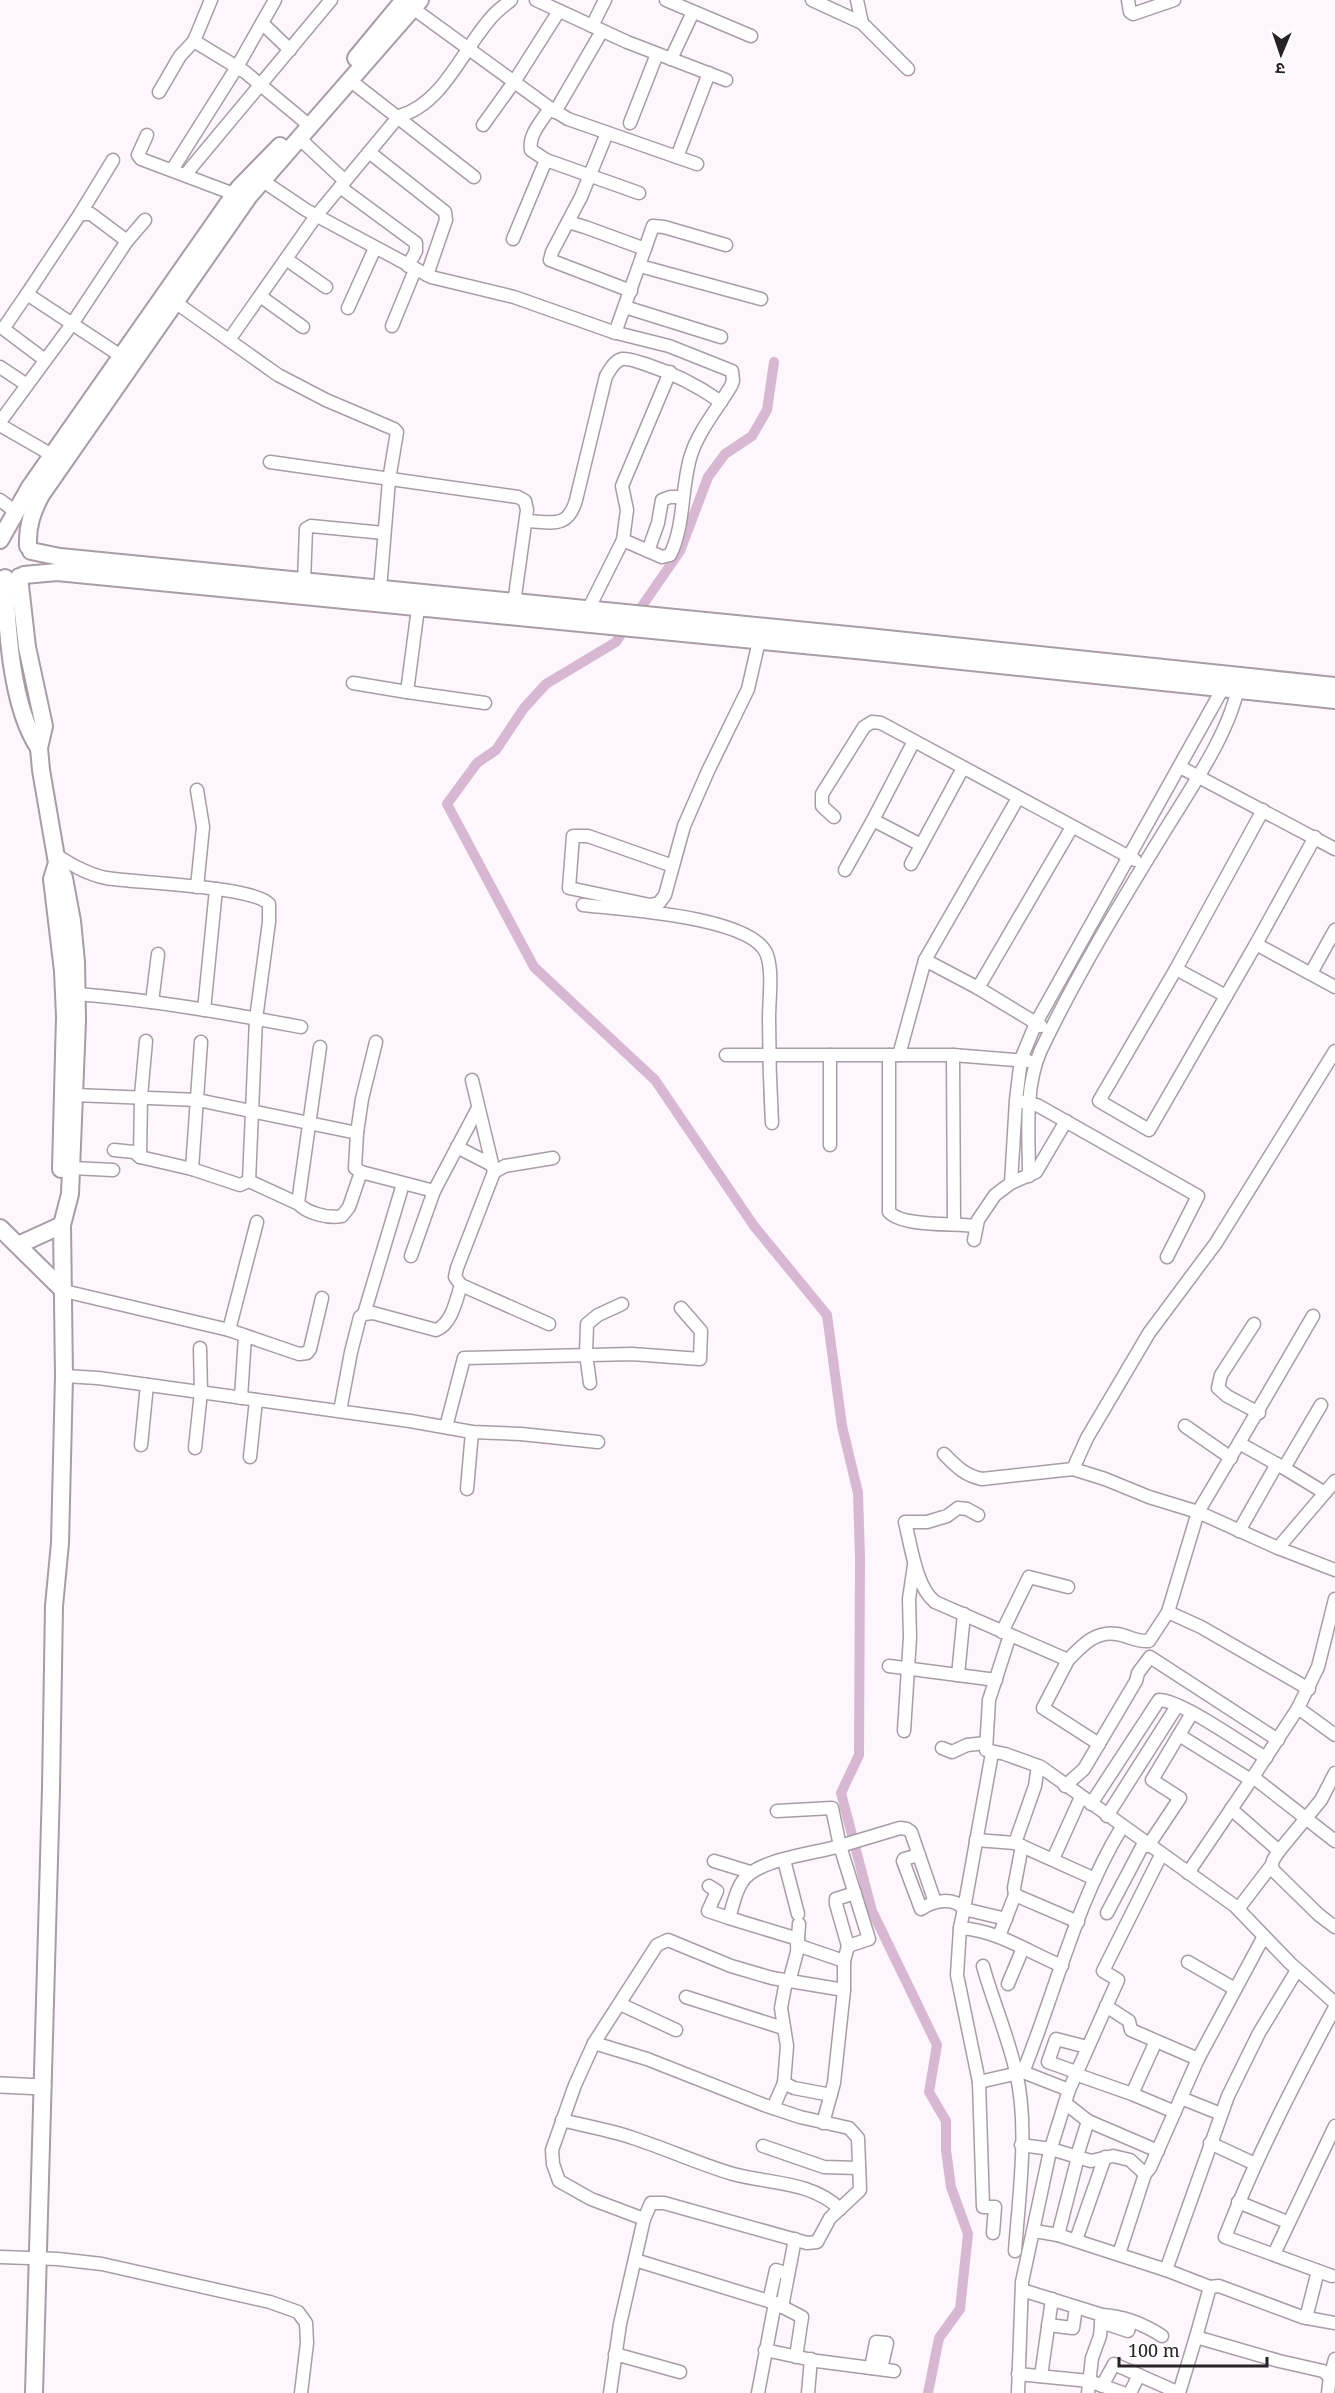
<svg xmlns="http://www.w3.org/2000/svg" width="1335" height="2393" viewBox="0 0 1335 2393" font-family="'Noto Serif','Noto Sans Devanagari',serif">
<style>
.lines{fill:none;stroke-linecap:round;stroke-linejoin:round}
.canal{stroke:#d8b7d3;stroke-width:10}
.minor-casing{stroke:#a89ca6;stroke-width:15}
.tertiary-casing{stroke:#a89ca6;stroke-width:18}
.secondary-casing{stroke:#a89ca6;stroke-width:20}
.minor{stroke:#fff;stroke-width:12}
.tertiary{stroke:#fff;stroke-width:15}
.secondary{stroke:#fff;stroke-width:16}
</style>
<rect width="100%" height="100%" fill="#fef6fd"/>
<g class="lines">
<g class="canal">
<path d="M640 609 680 551 708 477 725 454 752 436 767 410 774 362"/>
<path d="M622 633 616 642 546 684 524 708 496 750 477 763 447 804 534 967 655 1080 754 1226 827 1315 842 1426 858 1493 860 1558 859 1755 841 1793 872 1911 937 2045 929 2092 946 2121V2150L951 2187 968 2234 960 2309 939 2338 928 2393"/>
</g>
<g class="minor-casing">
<g id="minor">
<path d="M211 0 194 41 245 72 304 121 309 128"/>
<path d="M536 0 627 42 726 80"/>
<path d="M666 0 751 36"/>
<path d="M812 0 862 23 908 69"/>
<path d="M857 0 862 23"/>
<path d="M1128 0 1130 12 1133 14 1174 0"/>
<path d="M407 4 550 108 568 119 697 164"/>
<path d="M262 23 290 50"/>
<path d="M592 26 605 0"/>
<path d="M671 59 693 12"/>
<path d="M351 81 474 177"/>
<path d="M159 92 180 56 194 41"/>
<path d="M550 108C542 121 528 135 531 150L546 160 639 193"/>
<path d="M555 112 602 31"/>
<path d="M630 123 657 54"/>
<path d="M483 125 514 82 559 11"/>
<path d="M607 133 581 197 552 252 550 260 631 291"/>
<path d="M147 135 138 155 141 159 234 194"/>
<path d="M300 139 345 181"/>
<path d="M369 152 445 212 446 220 427 275"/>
<path d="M677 157 709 73"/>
<path d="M172 170 237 67 275 0"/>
<path d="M185 175 331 0"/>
<path d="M263 181 306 210 431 277 514 297 613 332 669 346 732 371 733 381 731 386C718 408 699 430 691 455 681 486 685 526 670 555L662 557 623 540"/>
<path d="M340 187 416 243V251L408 266"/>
<path d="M80 214 113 160"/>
<path d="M568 222 585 227 645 249"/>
<path d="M513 239 546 160"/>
<path d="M286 259 326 287"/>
<path d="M640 266 761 299"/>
<path d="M27 294 5 326V330L45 360"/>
<path d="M260 296 303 327"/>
<path d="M175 302 278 375 326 400 394 429 397 432 389 480 380 589"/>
<path d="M625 307 721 337"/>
<path d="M348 308 375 248"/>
<path d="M392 326 415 270"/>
<path d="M615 333 653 226 664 227 726 245"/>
<path d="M229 340 316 216 399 116C442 105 462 51 490 19 496 11 504 6 511 0"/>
<path d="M121 356 27 294 80 214H91L127 241"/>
<path d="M0 367 27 385"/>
<path d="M0 422 72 324 127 241 145 220"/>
<path d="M0 425 59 459"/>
<path d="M270 462 518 497 525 501 527 510 514 603"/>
<path d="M0 500 16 512"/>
<path d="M526 521C552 522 568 529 576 500L606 376C610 370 614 361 622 359 629 358 638 362 645 364 673 373 697 385 721 402"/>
<path d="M648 551 658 523 662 500 670 497H682"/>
<path d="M304 582 306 529 311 526 384 533"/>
<path d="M418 608 407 692 485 703"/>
<path d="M588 610 623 540 627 510 622 486 670 372"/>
<path d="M353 683 407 692"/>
<path d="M914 741 873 820 921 845"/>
<path d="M1180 767 1335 849"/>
<path d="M834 817 822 806V794L864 727 872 722 881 723 1135 860"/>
<path d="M1315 837 1256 944 1335 987"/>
<path d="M56 855C72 865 87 874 106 878 136 883 253 886 269 904V922L256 1019 249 1181"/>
<path d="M911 864 963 768"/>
<path d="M673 866 588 836H573L569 888 650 905 659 903 665 895 684 826 708 771 748 689 759 641"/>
<path d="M845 870 873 820"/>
<path d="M197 887 203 827 197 790"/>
<path d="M583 905C618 909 754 916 767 955 773 973 769 999 769 1018 769 1053 770 1088 772 1123"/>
<path d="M1256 944 1149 1130 1099 1101 1176 969 1263 810"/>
<path d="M925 960 1018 798"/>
<path d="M1176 969 1226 996"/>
<path d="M1311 973 1335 930"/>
<path d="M77 994C153 1000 227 1013 301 1027"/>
<path d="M152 1002 158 954"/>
<path d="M204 1010 216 889"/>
<path d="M1041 1026 978 988 1072 827"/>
<path d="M320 1047 298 1203C306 1213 329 1219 342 1216L349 1207 361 1172"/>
<path d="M726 1055H953L1028 1061"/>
<path d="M889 1055V1212C903 1227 954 1223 975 1226"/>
<path d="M899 1055 925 960 978 988"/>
<path d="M953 1055 954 1223"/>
<path d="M472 1080 494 1172"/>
<path d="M75 1095 198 1100 357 1133 355 1168 361 1172 434 1191 411 1256"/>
<path d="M1023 1102 1037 1105 1198 1196 1167 1257"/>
<path d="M357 1133 362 1099 376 1042"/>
<path d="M830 1145V1055"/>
<path d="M457 1147 492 1165"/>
<path d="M114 1150 134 1152 140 1157 192 1169 240 1185 249 1181 299 1204"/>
<path d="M140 1157 141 1096 146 1041"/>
<path d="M72 1168 113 1170"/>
<path d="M192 1169 201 1042"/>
<path d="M1029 1176C1029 1136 1024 1090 1040 1052 1075 978 1118 907 1161 837 1188 792 1230 734 1239 683"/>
<path d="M1011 1183 1016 1100 1021 1059 1036 1023 1223 688 1224 681"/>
<path d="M434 1191 478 1108"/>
<path d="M974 1240 978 1220 995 1195 1011 1183 1036 1172 1066 1121"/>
<path d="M64 1291 229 1330 299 1354 307 1353 310 1349 322 1298"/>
<path d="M364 1314 403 1184"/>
<path d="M549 1324 461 1285 455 1277 457 1268 494 1172 505 1166 553 1158"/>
<path d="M1254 1324 1221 1375 1218 1388 1227 1396 1259 1413"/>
<path d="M229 1330 257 1222"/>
<path d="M64 1376 98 1378 410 1421 472 1432 521 1434 598 1442"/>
<path d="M590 1383 586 1354 587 1324 598 1315 622 1304"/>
<path d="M241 1398 245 1336"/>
<path d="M1321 1405 1284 1468 1325 1493"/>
<path d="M340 1411 351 1352 360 1317 364 1314 373 1313 436 1330C452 1324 456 1300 461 1285"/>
<path d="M1185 1426 1231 1458"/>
<path d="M446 1427 464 1358 632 1354 700 1359 701 1331 681 1308"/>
<path d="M1239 1443 1198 1512 1278 1548"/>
<path d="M141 1445 147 1385"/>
<path d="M195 1448 201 1392 200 1348"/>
<path d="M944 1454C956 1466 965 1476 982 1479L1073 1469 1105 1479 1149 1497 1198 1512 1168 1612 1149 1641C1136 1642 1129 1636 1117 1634 1095 1630 1081 1647 1068 1660"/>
<path d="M250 1457 256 1400"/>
<path d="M1284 1468 1239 1443 1313 1316"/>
<path d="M1073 1469 1087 1438 1149 1333 1216 1243 1335 1051"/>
<path d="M1335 1481 1278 1548 1335 1570"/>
<path d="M467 1489 472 1432"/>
<path d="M978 1515 967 1509 958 1508 947 1516 927 1522H905C911 1546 916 1587 935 1602L1068 1660 1043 1708 1099 1744"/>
<path d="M1239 1531 1277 1464"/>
<path d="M1168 1612 1201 1627 1309 1689"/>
<path d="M1002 1632 1029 1577 1068 1587"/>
<path d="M1010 1635 989 1700 986 1750 1005 1754 1041 1767 1235 1906 1290 1963 1335 2003"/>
<path d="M889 1666 996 1680"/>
<path d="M958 1675 964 1614"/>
<path d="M1298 1708 1318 1667 1335 1599"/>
<path d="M904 1731 910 1637 909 1599 914 1565"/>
<path d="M1179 1735 1251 1780"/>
<path d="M1335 1735 1298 1708 1253 1777 1335 1841"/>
<path d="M942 1748 952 1752 967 1745 986 1743"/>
<path d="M1065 1786 1084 1769 1136 1681 1138 1673 1150 1657 1278 1740"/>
<path d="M1091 1804 1159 1700C1181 1700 1244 1745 1266 1758"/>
<path d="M1231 1809 1279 1851 1321 1800 1335 1773"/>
<path d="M777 1811 832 1808 840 1846 900 1828 907 1829 911 1832 935 1902"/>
<path d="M1107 1816 1177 1706"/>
<path d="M976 1840 1015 1843 1095 1879"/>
<path d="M1015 1843 1035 1786 1038 1766"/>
<path d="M1148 1846 1180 1798 1152 1780 1192 1713"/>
<path d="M1279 1851C1275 1857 1270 1862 1273 1870L1319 1915 1335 1927"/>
<path d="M919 1855 904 1859 903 1861 921 1909C933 1901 953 1896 964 1909L992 1753"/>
<path d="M1053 1859 1081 1797"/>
<path d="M784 1860 798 1914"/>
<path d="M714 1861 750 1872"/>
<path d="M1188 1873 1253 1777"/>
<path d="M709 1886 717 1891 708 1911 729 1918"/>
<path d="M1015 1895 1014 1888 1022 1846"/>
<path d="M1238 1909 1271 1866"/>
<path d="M1107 1913 1144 1843"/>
<path d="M960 1928 964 1909 1006 1919"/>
<path d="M999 1936 1015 1895 1078 1922"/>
<path d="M797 1945 844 1961"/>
<path d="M848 1946 836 1904V1899L855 1893"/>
<path d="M1188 1962 1235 1989"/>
<path d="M983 1966C993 2002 1008 2036 1016 2072 1029 2127 1019 2195 1015 2251"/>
<path d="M789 1982 797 1952 799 1924"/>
<path d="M1008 1984 1023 1948"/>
<path d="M686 1997 783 2028"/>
<path d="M620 2004 676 2030"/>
<path d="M1106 2006 1129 2021 1131 2030 1198 2059"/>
<path d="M594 2043 647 2059 764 2105 800 2117 849 2128 858 2138 860 2190 830 2218 817 2242 807 2243 664 2203H651L644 2219"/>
<path d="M1023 2072 1069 2090"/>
<path d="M1076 2072 1048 2062 1056 2039 1087 2047"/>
<path d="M1075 2074 1132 2094 1175 2112"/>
<path d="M979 2082 957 1975 960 1928C997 1930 1028 1952 1062 1966"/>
<path d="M784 2083 787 2046 781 2008 786 1981"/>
<path d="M1132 2094 1156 2041"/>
<path d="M1181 2098 1221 2114"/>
<path d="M1065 2103 1088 2121 1158 2151"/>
<path d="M773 2108 784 2083 794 2088 831 2095"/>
<path d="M562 2120C585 2126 610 2130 633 2138 667 2149 699 2164 733 2174 770 2184 811 2181 840 2209"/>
<path d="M823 2123 834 2083 844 1990"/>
<path d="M1210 2143 1255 2164"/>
<path d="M1021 2145 1051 2149 1091 2161 1113 2156 1130 2160 1145 2174"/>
<path d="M763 2146 824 2167 859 2168"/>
<path d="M1077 2156 1088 2121"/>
<path d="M1238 2202 1287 2222"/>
<path d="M1035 2231 1058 2235 1166 2270"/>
<path d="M993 2233 995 2207H983L979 2082 1023 2072C1056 1991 1076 1902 1122 1827"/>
<path d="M1058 2235 1078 2157"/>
<path d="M1076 2240 1105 2157"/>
<path d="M1119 2254 1145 2174 1150 2168 1198 2059 1264 1936"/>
<path d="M1274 2254 1335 2126"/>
<path d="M0 2257 58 2259 102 2264 270 2302 298 2312 306 2323 307 2343 301 2393"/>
<path d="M635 2260 775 2303 802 2317 796 2357"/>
<path d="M1332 2276 1225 2237C1256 2157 1295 2082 1335 2007"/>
<path d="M1210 2287 1166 2270 1228 2096 1259 2033 1297 1970"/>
<path d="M1022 2290 1102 2315 1100 2336 1092 2358 1088 2393"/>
<path d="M769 2301 776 2270 788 2274"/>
<path d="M782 2307 795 2239"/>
<path d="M1102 2315C1123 2316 1145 2325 1162 2336"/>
<path d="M1306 2318 1318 2271"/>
<path d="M1101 2322 1128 2331 1131 2321"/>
<path d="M1048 2325 1073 2328 1076 2307"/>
<path d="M765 2350 817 2361 894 2371"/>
<path d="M615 2354 680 2372"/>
<path d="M871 2368 876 2342 887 2343 881 2369"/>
<path d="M1018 2374 1089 2381 1123 2393"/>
<path d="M1041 2376 1052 2299"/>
<path d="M1330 2377 1335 2359"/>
<path d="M1102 2386 1114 2364 1177 2392"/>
<path d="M610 2393 620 2324 644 2219 591 2199 559 2181 553 2164 552 2150 575 2085 594 2043 657 1945 668 1940 731 1966 772 1978 844 1990V1961L848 1946 869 1939 840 1846C813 1854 756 1859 742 1882 735 1892 733 1906 729 1918L798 1939"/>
<path d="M758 2393 775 2303"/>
<path d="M808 2393 811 2359"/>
<path d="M1018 2393 1022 2282 1050 2151 1069 2090 1118 1980 1103 1971 1161 1855"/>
<path d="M1130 2393 1139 2375"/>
<path d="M1179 2393 1196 2337"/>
<path d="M1328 2393 1330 2377 1323 2371 1279 2361 1196 2337 1210 2287 1219 2286 1302 2317 1335 2323"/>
</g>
</g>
<g class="tertiary-casing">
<path id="tertiary" d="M0 2085 43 2087"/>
</g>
<g class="secondary-casing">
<g id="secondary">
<path d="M356 58 404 0"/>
<path d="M0 540 30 487 239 188 280 146"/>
<path d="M28 546C27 527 32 512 41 495L249 196 420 0"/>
<path d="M31 551 60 557 868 637 1335 686"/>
<path d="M24 575 57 572 866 651 1335 700"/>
<path d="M19 577 27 647 44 726 39 748 41 770 57 863 52 879 63 971 65 1017 61 1169"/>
<path d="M5 578C7 628 11 707 39 748"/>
<path d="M0 1228 64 1291"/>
<path d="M18 1245 62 1225"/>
<path d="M34 2393 51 1788 54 1606 60 1543 64 1376 62 1225 70 1194 77 1021 76 962 72 921 64 878 57 863"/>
</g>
</g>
<use href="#minor" class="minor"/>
<use href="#tertiary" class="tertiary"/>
<use href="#secondary" class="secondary"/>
</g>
<g transform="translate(1281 54) rotate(182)" stroke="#ffffff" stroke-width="4.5" paint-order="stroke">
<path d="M0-4.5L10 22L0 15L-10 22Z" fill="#262226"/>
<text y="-9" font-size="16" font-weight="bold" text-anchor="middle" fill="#262226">उ</text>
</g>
<path d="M1119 2357v9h148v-9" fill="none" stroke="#262226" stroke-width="3"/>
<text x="1128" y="2357" font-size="18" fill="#262226" stroke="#ffffff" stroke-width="4.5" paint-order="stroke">100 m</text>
</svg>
